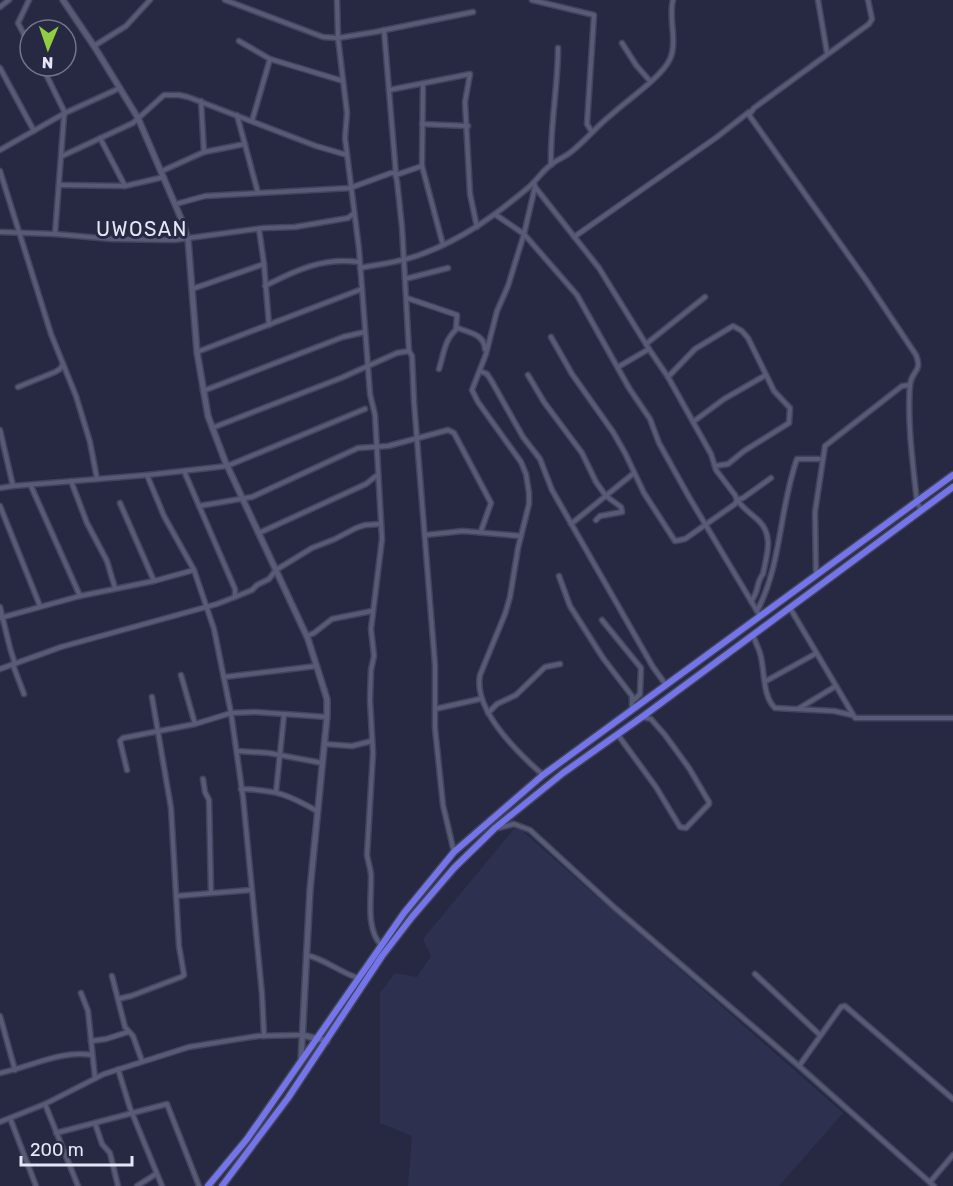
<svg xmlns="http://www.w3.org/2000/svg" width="953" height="1186" viewBox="0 0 953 1186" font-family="Rubik,sans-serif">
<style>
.built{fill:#2e3050}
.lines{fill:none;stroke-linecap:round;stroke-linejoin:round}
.street-casing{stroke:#43445a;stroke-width:7}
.secondary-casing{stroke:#43445a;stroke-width:8}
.highway-casing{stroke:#43445a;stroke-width:9}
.street{stroke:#585b77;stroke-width:4}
.secondary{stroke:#585b77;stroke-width:5}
.highway{stroke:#7475eb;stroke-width:6}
.labels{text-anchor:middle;stroke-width:6;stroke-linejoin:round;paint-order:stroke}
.quarter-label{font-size:20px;letter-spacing:1.5px;fill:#e5e7f8;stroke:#272942}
</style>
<rect width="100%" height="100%" fill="#272942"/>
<path class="built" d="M514 829 521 830 843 1113 779 1186H408L412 1136 380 1123V993L395 973 417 977 431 956 423 939Z"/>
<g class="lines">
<g class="street-casing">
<g id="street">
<path d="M29 0 18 23 30 46"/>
<path d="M225 0 323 37 338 38 375 32 473 12"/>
<path d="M337 0 338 38 347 113 345 138 359 249 370 394 375 415 382 539 371 629 374 656 371 670 370 700 373 753 367 855C368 861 370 867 371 874 372 896 365 928 381 945"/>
<path d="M532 0 594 15 587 124 592 132"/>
<path d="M818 0 827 53"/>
<path d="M868 0 872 19 869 24 754 108 749 115 866 280 916 355C923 372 911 371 910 385 907 421 913 465 917 502L921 510"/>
<path d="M0 7 9 0"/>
<path d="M384 30 396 175 422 166"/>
<path d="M239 41 270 59 343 81"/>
<path d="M622 43 636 65 650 81"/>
<path d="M94 46 126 26 150 0"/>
<path d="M0 68 34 131"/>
<path d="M423 84 422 166 443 245"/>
<path d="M120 88 65 113 64 116 55 234 112 239 174 240 264 228 295 227 348 218 353 214"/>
<path d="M389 90 470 74 465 102 470 194 477 227"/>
<path d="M201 101 204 152"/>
<path d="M237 115 258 193"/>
<path d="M252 121 270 59"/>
<path d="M422 124 468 126"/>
<path d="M100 138 125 186"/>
<path d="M0 150 65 113 42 66"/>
<path d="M62 156 133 123 164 95H179L188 97 316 146 347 155"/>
<path d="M551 165C550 125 558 87 558 48"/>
<path d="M0 171 51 334 76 396 90 442 97 479"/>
<path d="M162 171 204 152 245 144"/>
<path d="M534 182 535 187 599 268 649 349 668 377 711 454 716 470 735 495 737 500 735 504 685 539 675 541 644 493 625 453 613 432 572 374 551 337"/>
<path d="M59 185 125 186 164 177"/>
<path d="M535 187 524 234 508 286 497 311 486 354 472 390 478 402 521 462 526 474 529 493V504L518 548 510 597 505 614 480 675C473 710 518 753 543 775"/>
<path d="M176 204 205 196 350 188 391 173H395L397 181 402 227 409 351 397 353 341 378 212 428"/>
<path d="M496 215 524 234 577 295 629 388 650 419 659 443 689 497 760 616"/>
<path d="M259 229 264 264 269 325"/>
<path d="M0 232 55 234"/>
<path d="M574 237 717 137 749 112"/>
<path d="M360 268C381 264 402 262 422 254 463 239 497 214 529 187 537 180 543 170 552 164 558 159 565 157 571 152 585 141 597 126 611 115 627 100 661 78 670 59 678 41 668 18 673 0"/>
<path d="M405 279 448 268"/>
<path d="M265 286C296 270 324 257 359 262"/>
<path d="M192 289 264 264"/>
<path d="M407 298 457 315 456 329"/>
<path d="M646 344 705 297"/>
<path d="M409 351 412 356 414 402 435 665V728L443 805 454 852"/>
<path d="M197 352 362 289"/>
<path d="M618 367 649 349"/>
<path d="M439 369C444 354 444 339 458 328 470 333 484 334 485 349"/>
<path d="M480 371 487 374 491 380 523 437 540 459 552 490 653 667 666 685"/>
<path d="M528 375 544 402 582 453 596 482 606 496 621 507 622 512 600 516 596 520"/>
<path d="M668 377 695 349 733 326 742 331 748 338 774 391 790 408 789 423 744 451 728 464 715 466"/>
<path d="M18 387 55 372 60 369 63 364"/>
<path d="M203 391 343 337 365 332"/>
<path d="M693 422 724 399 766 375"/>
<path d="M0 430 13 486 147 475"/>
<path d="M71 481 87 523 107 561 115 588"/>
<path d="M31 486 80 596"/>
<path d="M0 488 13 486"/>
<path d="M120 503 154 581"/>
<path d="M0 506 40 606"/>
<path d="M199 506 252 497 358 448 388 446 448 430 454 433 491 503 481 531"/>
<path d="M571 524 634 473"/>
<path d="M259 533 366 484 376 476"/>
<path d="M425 535 463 531 521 536"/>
<path d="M816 575 815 512 825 446 902 386 910 385"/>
<path d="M559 576 570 606 603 658 632 696V710"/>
<path d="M235 597 252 590 257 585 269 579 276 570 312 548 335 539 356 528 365 525 381 524"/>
<path d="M751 601C759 593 756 582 763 574 767 554 774 535 758 520 750 513 743 508 737 500L743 498 771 478"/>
<path d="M0 607 10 648 15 664"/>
<path d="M790 608 855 718H953"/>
<path d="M757 611C782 564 779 509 797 459H819"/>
<path d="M0 618 80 596 154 581 194 570"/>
<path d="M602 620 641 668 640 694 634 700"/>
<path d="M753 635C755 641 758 647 760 653 765 669 762 696 775 708L834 711 852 715"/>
<path d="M307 636 314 633 332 619 372 611"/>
<path d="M13 665 24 694"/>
<path d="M0 669 61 647 217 604 235 597V589L184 471"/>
<path d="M181 675 195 724"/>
<path d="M224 677 317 666"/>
<path d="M766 681 815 654"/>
<path d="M435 709 480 699"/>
<path d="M798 709 836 686"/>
<path d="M488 713 497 704 516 695 545 667 560 664"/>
<path d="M618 735 656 787 680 827 686 828 709 804V802L689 768 665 735 651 719 643 717"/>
<path d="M325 744 352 746 372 741"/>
<path d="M237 751 269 753 322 763"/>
<path d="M127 770 120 741 123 738 195 724 231 713 214 629 194 570 164 516 147 475 227 466 365 409"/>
<path d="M203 779 205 792 209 800 211 892"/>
<path d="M241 789C276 790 287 794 317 811"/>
<path d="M276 792 284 715"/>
<path d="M498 828 514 824 530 830 615 908 799 1066 934 1186"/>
<path d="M176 896 251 890"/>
<path d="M306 955C325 959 339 972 358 978"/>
<path d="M755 974 820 1035"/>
<path d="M112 976 125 1027 133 1036 142 1061"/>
<path d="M81 993 88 1011 95 1078"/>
<path d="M118 999 131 996 181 977 184 975 179 946 171 808 152 697"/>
<path d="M0 1016 15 1070"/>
<path d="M264 1036 262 994 243 797 231 713 255 712 327 717"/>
<path d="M91 1041 106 1039 128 1032"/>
<path d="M799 1066 841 1007 845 1006 953 1099"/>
<path d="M118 1069 130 1108 162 1186"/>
<path d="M0 1073C31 1067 60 1050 92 1055"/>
<path d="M45 1104 78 1186"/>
<path d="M10 1118 36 1186"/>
<path d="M0 1122 45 1104 104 1074 189 1047 258 1036 302 1035"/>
<path d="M95 1123 102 1144 110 1153 118 1186"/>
<path d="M56 1133 167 1104 199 1186"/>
<path d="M930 1182 953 1155"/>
<path d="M137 1186 156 1174"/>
</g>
</g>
<g class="secondary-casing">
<g id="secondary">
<path d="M63 0 94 46 138 118 183 223 188 239 197 352 208 416 225 461 308 639 327 699V717L310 890 301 1061"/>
<path d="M302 1035 327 1041"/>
</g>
</g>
<g class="highway-casing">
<g id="highway">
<path d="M208 1186 247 1139 404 913 454 852 543 775 953 475"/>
<path d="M222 1186 288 1098 382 956 412 917 454 868 495 828 563 773 642 717 953 487"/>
</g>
</g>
<use href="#street" class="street"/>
<use href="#secondary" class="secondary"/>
<use href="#highway" class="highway"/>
</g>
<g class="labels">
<g class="quarter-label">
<text x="142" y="236">UWOSAN</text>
</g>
</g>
<g transform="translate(48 48) rotate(182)"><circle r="28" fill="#272942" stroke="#73758b" stroke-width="1.5"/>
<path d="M0-4.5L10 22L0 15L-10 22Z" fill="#91cd40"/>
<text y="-9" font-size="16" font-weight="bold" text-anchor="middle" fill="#e5e7f8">N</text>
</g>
<path d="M21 1156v9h111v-9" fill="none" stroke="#e5e7f8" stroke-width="3"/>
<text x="30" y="1156" font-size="18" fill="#e5e7f8" stroke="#272942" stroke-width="4.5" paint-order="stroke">200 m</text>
</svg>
